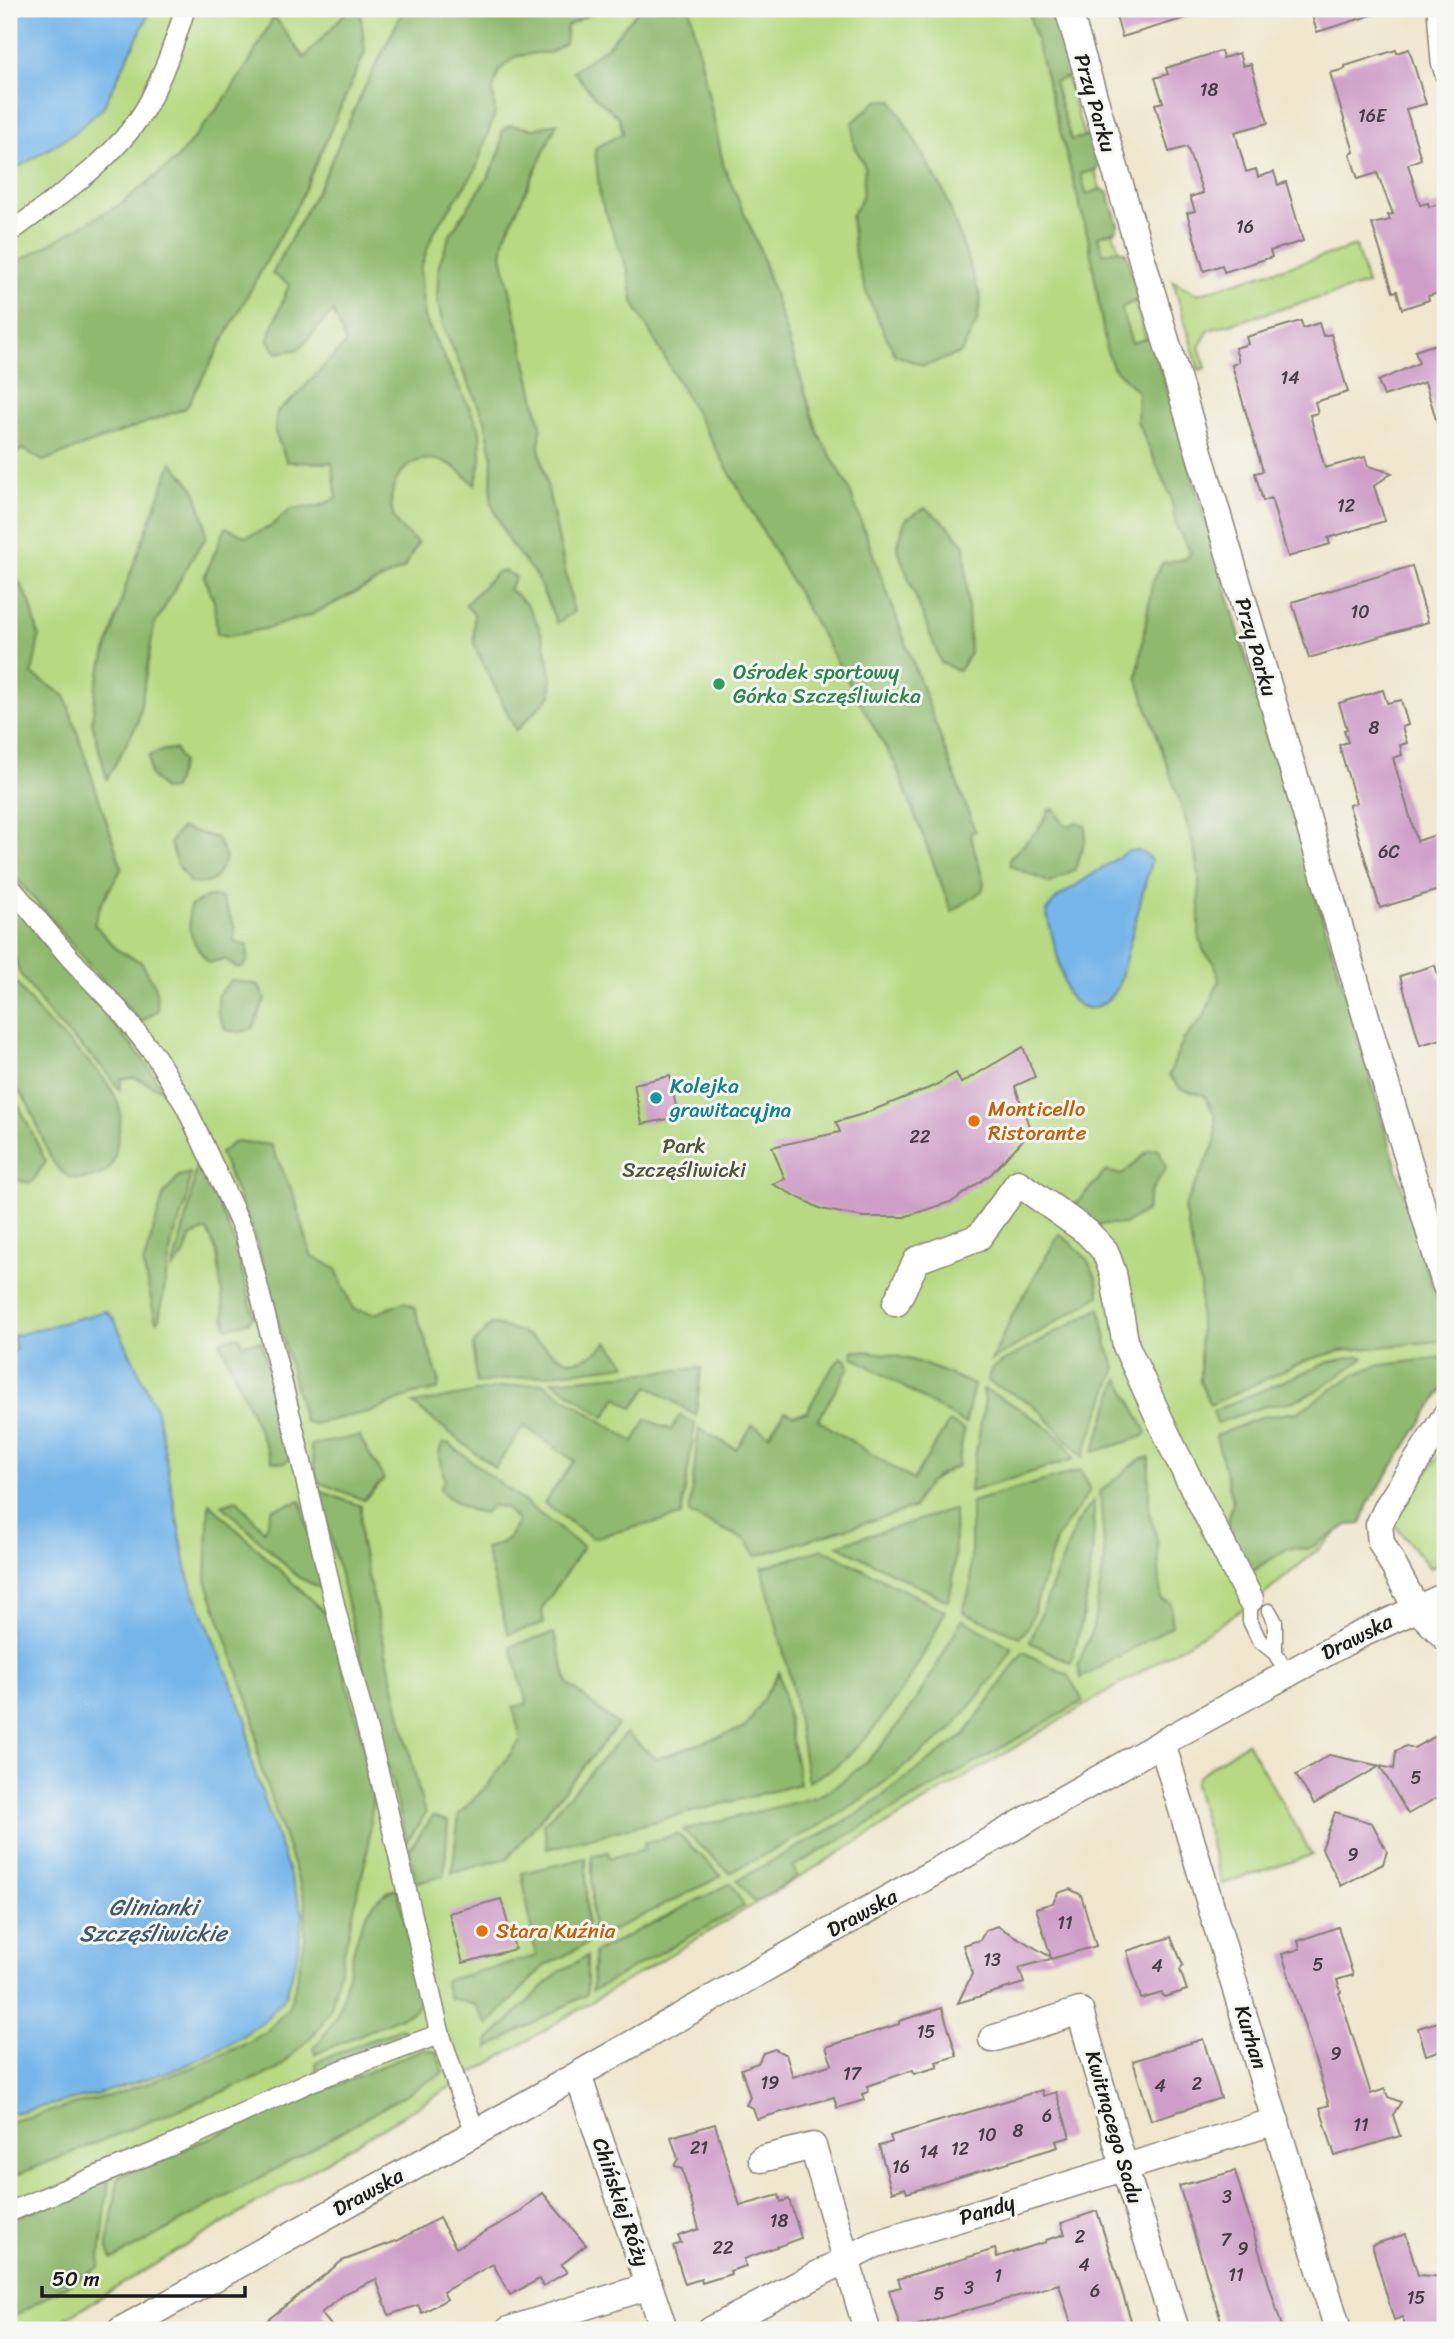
<svg xmlns="http://www.w3.org/2000/svg" width="1454" height="2339" viewBox="0 0 1454 2339" font-family="Sriracha,sans-serif">
<style>
.green{fill:#b6d981;stroke:#697a4e;stroke-width:2}
.forest{fill:#90b96f;stroke:#566a46;stroke-width:2}
.water{fill:#76b5e9;stroke:#496882;stroke-width:2}
.building{fill:#ce9ec8}
.lines{fill:none;stroke-linecap:round;stroke-linejoin:round}
.service-casing{stroke:#868174;stroke-width:17}
.pedestrian-casing{stroke:#868174;stroke-width:22}
.minor-casing{stroke:#868174;stroke-width:29}
.service{stroke:#fff;stroke-width:14}
.pedestrian{stroke:#fff;stroke-width:19}
.minor{stroke:#fff;stroke-width:26}
.leisure-dot{fill:#2e9e5b;stroke:#f6f6f2;stroke-width:2.5}
.culture-dot{fill:#0f9aa8;stroke:#f6f6f2;stroke-width:2.5}
.food-dot{fill:#e8710a;stroke:#f6f6f2;stroke-width:2.5}
.labels{text-anchor:middle;stroke-width:6;stroke-linejoin:round;paint-order:stroke}
.number-label{font-size:18px;fill:#483c47}
.street-label{font-size:21px;fill:#1c1c1c;stroke:#f6f6f2}
.leisure-label{font-size:21px;fill:#27864d;stroke:#f6f6f2;text-anchor:start}
.culture-label{font-size:21px;fill:#0d838f;stroke:#f6f6f2;text-anchor:start}
.food-label{font-size:21px;fill:#c56008;stroke:#f6f6f2;text-anchor:start}
.park-label{font-size:21px;fill:#4a553a;stroke:#f6f6f2}
.water-label{font-size:23px;font-style:italic;fill:#40596e;stroke:#f6f6f2}
</style>
<rect width="100%" height="100%" fill="#f6f6f2"/>
<filter id="ink" filterUnits="userSpaceOnUse"><feTurbulence type="fractalNoise" baseFrequency=".0143" numOctaves="2"/><feDisplacementMap in="SourceGraphic" scale="14" xChannelSelector="R" yChannelSelector="G"/><feConvolveMatrix kernelMatrix="1 2 1 2 8 2 1 2 1" color-interpolation-filters="sRGB"/></filter>
<filter id="wash" filterUnits="userSpaceOnUse"><feTurbulence type="fractalNoise" baseFrequency=".00686" numOctaves="4" result="noise"/><feDisplacementMap in="SourceGraphic" scale="28" xChannelSelector="R" yChannelSelector="G"/><feGaussianBlur stdDeviation="1.57" result="paint"/><feColorMatrix in="noise" values="0 0 0 0 0 0 0 0 0 0 0 0 0 0 0 0 0 1.4 0 .05"/><feComposite in="paint" operator="in"/></filter>
<g filter="url(#wash)">
<rect width="100%" height="100%" fill="#efe6cd"/>
<g class="green">
<path d="M9 9H1053L1072 73 1067 78 1084 136 1092 138 1100 164 1095 171 1100 189 1108 193 1118 225 1113 232 1119 250 1126 252 1139 299 1135 303 1146 339 1153 342 1423 1257C1427 1268 1430 1280 1435 1290 1442 1306 1453 1323 1440 1339L1445 1356V1378L1356 1517 1265 1594 1220 1624 46 2330H9Z"/>
<path d="M1356 246 1367 284 1209 330 1199 347 1206 368 1199 370 1173 281 1197 294Z"/>
<path d="M1445 1446V1563L1430 1568 1393 1523Z"/>
<path d="M1247 1742 1312 1855 1222 1884 1194 1784 1198 1776Z"/>
</g>
<g class="forest">
<path d="M349 9H360L365 52 299 202 186 408 43 461 23 449 9 457V267L122 203 176 160 222 103 250 61 274 16 304 58Z"/>
<path d="M404 9H600L567 26 565 43 550 53H536L514 57 499 71 493 89 495 113 475 171 433 233 420 270 424 317 480 429 481 461 475 485C466 477 457 466 445 462 410 449 384 483 393 515 397 527 408 535 418 543L404 568 311 615 268 628 230 636 217 634 214 601 204 577 226 527 246 537 270 527 291 509 317 507 337 498 332 463 287 462 275 432 277 412 296 396 346 343 333 311 299 349 277 353 268 340 289 284 272 274 324 177 361 95Z"/>
<path d="M639 9H690L724 167 759 247 818 433 848 486 975 831 970 834 984 883 982 891 952 912 896 766 634 304 628 271 600 198 595 148 623 133 619 117 596 98 573 71 608 46Z"/>
<path d="M1028 9H1053L1072 73 1070 76 1054 82 1071 140 1086 136 1092 138 1100 164 1096 170 1081 174 1086 194 1102 189 1108 193 1118 225 1115 231 1098 236 1103 254 1117 250 1126 252 1139 299 1121 308 1132 343 1148 338 1153 342 1423 1257C1426 1267 1430 1279 1434 1289 1442 1307 1454 1321 1439 1341L1341 1351 1310 1359 1210 1405 1200 1382V1285L1184 1208 1216 1141 1215 1115 1204 1095 1181 1089 1169 1075 1183 1040 1204 1017 1219 980 1214 962 1204 952 1199 936V876L1193 844 1184 814 1137 678 1152 583 1162 563 1185 559 1191 553 1176 526 1171 497 1137 421 1138 392 1113 367 1106 349 1089 241Z"/>
<path d="M892 100 945 194 981 298 977 322 961 353 924 366 895 355 869 300 855 256 851 216 862 198 865 167 853 142V122L877 101Z"/>
<path d="M557 123 505 236 502 255 541 427 539 447 574 612 557 623 536 576 509 542 491 503 492 455 485 420 443 327 437 297 439 264 450 235 489 175 500 152 502 131 510 125 534 129Z"/>
<path d="M172 462 194 488 205 521 206 538 194 555 154 626 138 722 107 779 92 722 96 686 126 585Z"/>
<path d="M925 508 946 524 965 545 970 653 959 671 941 663 897 548 905 520Z"/>
<path d="M9 565 30 602 39 637 32 674 65 696 122 868 101 904 94 924 117 950 141 962 155 985 158 1010 141 1022 88 964 9 869Z"/>
<path d="M505 571 516 577 509 589C516 595 524 601 529 608 545 633 552 666 551 695L516 731 474 644V614L465 605 496 573Z"/>
<path d="M175 749 182 762 173 789 163 790 150 774 149 756 164 750Z"/>
<path d="M1050 809 1055 810 1059 818 1068 826 1077 822 1086 827 1085 840 1075 869 1050 883 1013 867 1010 864V858L1037 831Z"/>
<path d="M181 828 217 838 226 858C215 879 216 886 190 883L177 864 170 842Z"/>
<path d="M207 897H221L235 927 234 942 247 945 248 961 242 968 235 967 225 959 209 963C192 943 187 932 190 906Z"/>
<path d="M9 898 142 1058 164 1091 134 1077 121 1079 120 1090 103 1068 53 1019 19 972 9 939Z"/>
<path d="M9 969C19 988 35 1009 50 1025 71 1046 117 1082 120 1112 121 1124 118 1138 116 1149 114 1160 112 1170 100 1175 89 1179 74 1182 64 1174 39 1155 39 1100 9 1084Z"/>
<path d="M231 980 258 985 265 999 253 1028 240 1032 226 1030 218 1014V995Z"/>
<path d="M9 1093 18 1104 46 1162 31 1183 9 1179Z"/>
<path d="M236 1141 271 1145 295 1198 311 1255 336 1269 353 1309 375 1314 404 1302 414 1307 439 1379 438 1390 414 1394 373 1411 313 1424 304 1421 267 1277 249 1221 220 1153Z"/>
<path d="M1159 1149 1166 1168 1150 1193 1146 1211 1125 1224H1092L1071 1209 1106 1171 1122 1175 1148 1151Z"/>
<path d="M200 1159 234 1242 254 1316 248 1322 226 1328 217 1253 207 1230 191 1236 184 1255 172 1270 190 1204 196 1166Z"/>
<path d="M190 1173 186 1204 172 1242 159 1320 156 1321 143 1265 164 1194 179 1176Z"/>
<path d="M1059 1234C1082 1250 1098 1268 1099 1296L991 1361 1013 1314Z"/>
<path d="M1100 1308 1107 1346 1116 1368 1083 1457 1043 1414 1029 1402 987 1381 992 1368Z"/>
<path d="M491 1324C501 1327 514 1329 523 1333 558 1351 568 1380 608 1342L627 1365 476 1383 473 1345Z"/>
<path d="M239 1336 242 1344 261 1341 290 1458 284 1463 272 1461 220 1341Z"/>
<path d="M853 1351C899 1351 932 1367 974 1385L965 1424 852 1356Z"/>
<path d="M1360 1356 1364 1358 1316 1391 1293 1401 1262 1407 1217 1423 1213 1411 1329 1362Z"/>
<path d="M841 1357 847 1361 849 1367 818 1420 913 1480 949 1422 964 1430 958 1466C934 1477 924 1483 914 1508L756 1556 746 1540 689 1514 699 1429 736 1449 753 1425 769 1435 785 1411 793 1415 807 1412 825 1378Z"/>
<path d="M1445 1357V1386L1368 1504 1361 1524 1348 1525 1308 1549 1289 1548 1249 1573 1227 1526 1233 1501 1216 1436 1261 1417 1298 1412 1355 1374 1375 1366Z"/>
<path d="M701 1368 696 1416 649 1386 633 1408 617 1397 605 1417 552 1381Z"/>
<path d="M1119 1378 1147 1433 1142 1437 1093 1452Z"/>
<path d="M542 1383 634 1442 646 1419 671 1430 680 1415 695 1424 681 1516 592 1538 544 1503 574 1461 524 1426 495 1468 413 1404 504 1387Z"/>
<path d="M983 1389C1009 1401 1064 1432 1074 1459L969 1492 985 1400Z"/>
<path d="M359 1436 384 1479 364 1500 318 1482 310 1445Z"/>
<path d="M443 1443H448L583 1547 542 1609 544 1624 508 1634 485 1548C503 1544 512 1539 517 1521L506 1508 492 1505 484 1514C465 1509 454 1504 440 1489L445 1479C442 1467 435 1454 443 1443Z"/>
<path d="M1149 1457V1513L1157 1539 1161 1599 1171 1603 1172 1626 1081 1678 1078 1665 1093 1628 1105 1558 1100 1492 1139 1460Z"/>
<path d="M1081 1470 1090 1491 1056 1540 1029 1626 1020 1637 963 1612 971 1584V1502Z"/>
<path d="M319 1491 361 1506 360 1540 368 1576 422 1804 426 1813 407 1842Z"/>
<path d="M237 1500 264 1531 272 1509 301 1501 323 1589 299 1578 222 1505Z"/>
<path d="M1094 1500C1095 1558 1087 1607 1071 1663L1030 1642 1076 1525Z"/>
<path d="M209 1503 330 1618 374 1786 367 1854 331 2007 319 2029 277 2070 9 2178V2122L112 2095 194 2067 241 2046 266 2032 287 2010 294 1991 305 1938 306 1903 259 1762 254 1718 206 1580Z"/>
<path d="M954 1509C954 1540 958 1571 948 1601L837 1545Z"/>
<path d="M823 1549 945 1611C921 1664 885 1724 841 1762 832 1770 819 1776 808 1782L792 1686 762 1568Z"/>
<path d="M962 1619 1013 1648 1002 1666 951 1730 868 1795 830 1820 730 1873 683 1830 817 1797C887 1761 926 1686 962 1619Z"/>
<path d="M554 1633 568 1684 618 1725 508 1858 452 1873 459 1814 487 1786 521 1739 513 1707 527 1704 511 1646Z"/>
<path d="M1023 1652 1068 1675 1083 1701 793 1867 798 1877 754 1902 737 1880 855 1816 965 1734Z"/>
<path d="M779 1672 800 1784 547 1849 544 1823 626 1733 656 1759 746 1727Z"/>
<path d="M433 1816 448 1821 444 1876 417 1882 409 1850Z"/>
<path d="M678 1834 722 1876 592 1941V1856L608 1852 610 1858 645 1849 644 1843Z"/>
<path d="M586 1858 587 1944 543 1967 488 2025 475 2005 449 1998 444 1981 536 1956 522 1873Z"/>
<path d="M731 1883 744 1906 592 1991 594 1953Z"/>
<path d="M397 1888 423 1996 415 2011 315 2054 314 2048C325 2035 335 2022 340 2006 352 1970 354 1901 397 1888Z"/>
<path d="M587 1956V1994L488 2048V2041L556 1974Z"/>
<path d="M401 2028 406 2032 407 2037 317 2075 316 2062Z"/>
<path d="M423 2049 437 2052 443 2073 317 2146 112 2260 107 2246 119 2176Z"/>
<path d="M109 2180 99 2267 9 2319V2220Z"/>
</g>
<g class="water">
<path d="M9 9H149L147 18 103 108 73 134 9 173Z"/>
<path d="M1128 851C1139 850 1146 851 1151 861L1118 988C1101 1009 1087 1018 1067 994L1046 911 1057 898Z"/>
<path d="M105 1311 114 1319 157 1411 188 1577 247 1721 251 1761 303 1913 296 1960 286 1995 265 2020 229 2045 185 2066 99 2094 9 2114V1353L16 1350 13 1336Z"/>
</g>
<g id="blocks">
<g class="building">
<path d="M1114 9H1198L1199 14 1122 37Z"/>
<path d="M1310 9H1374L1375 14 1317 32Z"/>
<path d="M1409 49 1426 104 1406 109 1421 159 1408 164 1420 205 1428 203 1429 207 1445 202V291L1428 296 1429 300 1402 309 1397 291 1393 292 1372 224 1390 220 1388 215 1393 214 1377 173 1358 179 1350 154 1354 152 1330 73 1345 69V66L1396 50 1397 53Z"/>
<path d="M1221 51 1223 58 1239 53 1243 66 1251 64 1268 123 1235 132 1246 172 1256 169 1258 177 1274 172 1278 185 1286 182 1303 241 1270 251 1272 257 1224 272 1222 265 1204 271 1187 213 1195 211 1190 197 1203 193 1187 147 1169 152 1155 104 1163 102 1155 78 1168 74 1166 68Z"/>
<path d="M1301 321 1303 328 1319 323 1323 336 1331 334 1348 392 1315 402 1318 413 1310 415 1325 468 1365 457 1368 466 1392 473 1374 486 1385 521 1328 538 1330 544 1288 557 1271 498 1263 501 1255 473 1263 471 1232 365 1239 362 1235 348 1248 344 1246 337Z"/>
<path d="M1445 341V432L1440 433 1425 382 1384 396 1378 381 1419 363 1415 351Z"/>
<path d="M1412 566 1428 622 1309 658 1292 602Z"/>
<path d="M1383 690 1387 703 1401 700 1408 725 1402 727 1407 743 1400 745 1402 755 1393 758 1417 841 1445 832V888L1380 908 1349 805 1356 803 1339 745 1348 742 1344 730 1347 729 1339 703Z"/>
<path d="M1435 965 1439 979 1445 977V1038L1420 1045 1400 976Z"/>
<path d="M1023 1047 1035 1077 1015 1086 1030 1129 1021 1142 991 1174 953 1201 904 1217H863L821 1209 772 1184 785 1179 772 1147 840 1132 836 1122 863 1114 934 1086 956 1073 961 1083Z"/>
<path d="M670 1076 678 1117 642 1124 634 1084Z"/>
<path d="M1445 1731V1793L1408 1814 1380 1766 1394 1769 1396 1751 1406 1746 1414 1748Z"/>
<path d="M1329 1755 1380 1766 1314 1804 1296 1775Z"/>
<path d="M1335 1812 1372 1823 1387 1851 1383 1864 1341 1886 1322 1849Z"/>
<path d="M1070 1889 1081 1895 1096 1946 1019 1968 1024 1983 958 2003 972 1974 963 1945 980 1940 986 1930 997 1926 1051 1957 1036 1908 1053 1903 1058 1893Z"/>
<path d="M501 1899 515 1949 463 1963 449 1913Z"/>
<path d="M1338 1927 1353 1975 1337 1980 1341 1992 1339 1993 1371 2094 1385 2089 1388 2097 1401 2102 1393 2115 1400 2136 1335 2156 1320 2108 1329 2105 1282 1954 1300 1949 1298 1941Z"/>
<path d="M1171 1937 1183 1965 1180 1970 1187 1990 1164 1997 1162 1993 1141 1999 1127 1951Z"/>
<path d="M942 2008 957 2056 936 2062 938 2067 914 2074 913 2070 867 2086 868 2092 862 2094 864 2100 837 2108 834 2097 757 2119 753 2108 746 2105 750 2097 741 2069 758 2063 763 2053 775 2049 786 2055 793 2077 832 2064 826 2047 899 2024V2021Z"/>
<path d="M1445 2020V2049L1426 2055 1418 2028Z"/>
<path d="M1203 2039 1221 2098 1151 2120 1133 2061Z"/>
<path d="M1042 2090 1043 2096 1056 2092 1070 2137 1056 2141 1058 2147 907 2193 905 2188 892 2192 879 2146 892 2142 890 2136Z"/>
<path d="M715 2124 740 2206 779 2195 781 2202 789 2199 801 2238 744 2259 746 2266 730 2271 731 2274 702 2283 701 2279 685 2284 673 2246 681 2243 678 2236 699 2229 682 2169 674 2166 678 2159 671 2137Z"/>
<path d="M1235 2171 1268 2281 1283 2330H1224L1179 2186Z"/>
<path d="M543 2193 586 2245 561 2265 567 2272 543 2286 539 2279 510 2295 493 2264 443 2292 447 2299 422 2313 418 2305 389 2315 376 2279 346 2293 321 2313 335 2330H255L342 2261 399 2240 439 2218 456 2248 517 2214Z"/>
<path d="M1097 2211 1134 2330H1073L1059 2284 901 2330 889 2290 901 2287 898 2279 995 2249 997 2257 1046 2242V2240L1065 2234 1061 2223Z"/>
<path d="M1406 2234 1418 2275 1445 2277V2329L1403 2326V2317L1394 2320 1372 2245Z"/>
</g>
</g>
</g>
<g filter="url(#ink)">
<use href="#blocks" fill-opacity="0" stroke="#868174" stroke-width="2"/>
<g class="lines">
<g class="service-casing">
<g id="service">
<path d="M1250 1599V1621L1259 1640 1275 1653 1288 1674"/>
<path d="M1269 1611 1275 1622V1653"/>
</g>
</g>
<g class="pedestrian-casing">
<g id="pedestrian">
<path d="M1437 9 1441 62 1445 75"/>
<path d="M9 233C58 197 121 156 150 100 164 72 176 39 185 9"/>
<path d="M9 885 69 957 120 1011 156 1057 186 1107 245 1234 295 1434 337 1615 383 1789 440 2034 461 2097 476 2132"/>
<path d="M9 2212 168 2147 312 2081 440 2034"/>
</g>
</g>
<g class="minor-casing">
<g id="minor">
<path d="M1068 9 1445 1284"/>
<path d="M896 1303 917 1260 979 1237 1018 1183 1087 1232 1105 1251 1113 1273 1126 1346 1173 1448 1250 1599"/>
<path d="M1445 1417 1388 1506 1379 1525 1381 1542 1416 1608 1445 1637"/>
<path d="M1162 1743 1338 2330"/>
<path d="M992 2039 1080 2011 1124 2167 1176 2330"/>
<path d="M578 2075 664 2330"/>
<path d="M762 2159 813 2146 867 2330"/>
<path d="M121 2330 507 2115 1167 1740 1355 1637 1445 1596"/>
<path d="M509 2330 649 2286"/>
<path d="M711 2330 876 2244 1276 2121"/>
</g>
</g>
<use href="#service" class="service"/>
<use href="#pedestrian" class="pedestrian"/>
<use href="#minor" class="minor"/>
</g>
</g>
<circle class="leisure-dot" cx="719" cy="684" r="7"/>
<circle class="culture-dot" cx="656" cy="1098" r="7"/>
<g class="food-dot">
<circle cx="974" cy="1121" r="7"/>
<circle cx="482" cy="1931" r="7"/>
</g>
<g class="labels">
<g class="number-label">
<text x="1209" y="96">18</text>
<text x="1372" y="122">16E</text>
<text x="1245" y="233">16</text>
<text x="1290" y="384">14</text>
<text x="1346" y="512">12</text>
<text x="1360" y="618">10</text>
<text x="1374" y="734">8</text>
<text x="1389" y="858">6C</text>
<text x="920" y="1143">22</text>
<text x="1416" y="1784">5</text>
<text x="1353" y="1861">9</text>
<text x="1065" y="1929">11</text>
<text x="992" y="1966">13</text>
<text x="1318" y="1971">5</text>
<text x="1157" y="1972">4</text>
<text x="926" y="2038">15</text>
<text x="1336" y="2060">9</text>
<text x="852" y="2080">17</text>
<text x="770" y="2089">19</text>
<text x="1197" y="2090">2</text>
<text x="1160" y="2092">4</text>
<text x="1047" y="2122">6</text>
<text x="1361" y="2131">11</text>
<text x="1018" y="2137">8</text>
<text x="987" y="2141">10</text>
<text x="699" y="2154">21</text>
<text x="960" y="2155">12</text>
<text x="929" y="2158">14</text>
<text x="901" y="2173">16</text>
<text x="1227" y="2203">3</text>
<text x="779" y="2227">18</text>
<text x="1080" y="2243">2</text>
<text x="1226" y="2246">7</text>
<text x="723" y="2254">22</text>
<text x="1243" y="2255">9</text>
<text x="1084" y="2271">4</text>
<text x="1236" y="2281">11</text>
<text x="998" y="2282">1</text>
<text x="969" y="2294">3</text>
<text x="1095" y="2297">6</text>
<text x="939" y="2300">5</text>
<text x="1416" y="2304">15</text>
</g>
<g class="street-label">
<text transform="translate(1095 103) rotate(74)" y="7">Przy Parku</text>
<text transform="translate(1256 647) rotate(74)" y="7">Przy Parku</text>
<text transform="translate(1357 1637) rotate(-27)" y="7">Drawska</text>
<text transform="translate(862 1913) rotate(-29)" y="7">Drawska</text>
<text transform="translate(1251 2037) rotate(73)" y="7">Kurhan</text>
<text transform="translate(1114 2127) rotate(74)" y="7">Kwitnącego Sadu</text>
<text transform="translate(368 2192) rotate(-29)" y="7">Drawska</text>
<text transform="translate(621 2202) rotate(71)" y="7">Chińskiej Róży</text>
<text transform="translate(987 2210) rotate(-17)" y="7">Pandy</text>
</g>
<g class="leisure-label">
<text x="733" y="679">Ośrodek sportowy<tspan x="733" dy="24">Górka Szczęśliwicka</tspan></text>
</g>
<g class="culture-label">
<text x="670" y="1093">Kolejka<tspan x="670" dy="24">grawitacyjna</tspan></text>
</g>
<g class="food-label">
<text x="988" y="1116">Monticello<tspan x="988" dy="24">Ristorante</tspan></text>
<text x="496" y="1938">Stara Kuźnia</text>
</g>
<g class="park-label">
<text x="684" y="1153">Park<tspan x="684" dy="24">Szczęśliwicki</tspan></text>
</g>
<g class="water-label">
<text x="153" y="1915">Glinianki<tspan x="153" dy="26">Szczęśliwickie</tspan></text>
</g>
</g>
<rect width="1454" height="2339" fill="none" stroke="#f6f6f2" stroke-width="35"/>
<path d="M42 2286v10h203v-10" fill="none" stroke="#1c1c1c" stroke-width="3.5"/>
<text x="52" y="2286" font-size="21" fill="#1c1c1c" stroke="#f6f6f2" stroke-width="5" paint-order="stroke">50 m</text>
</svg>
